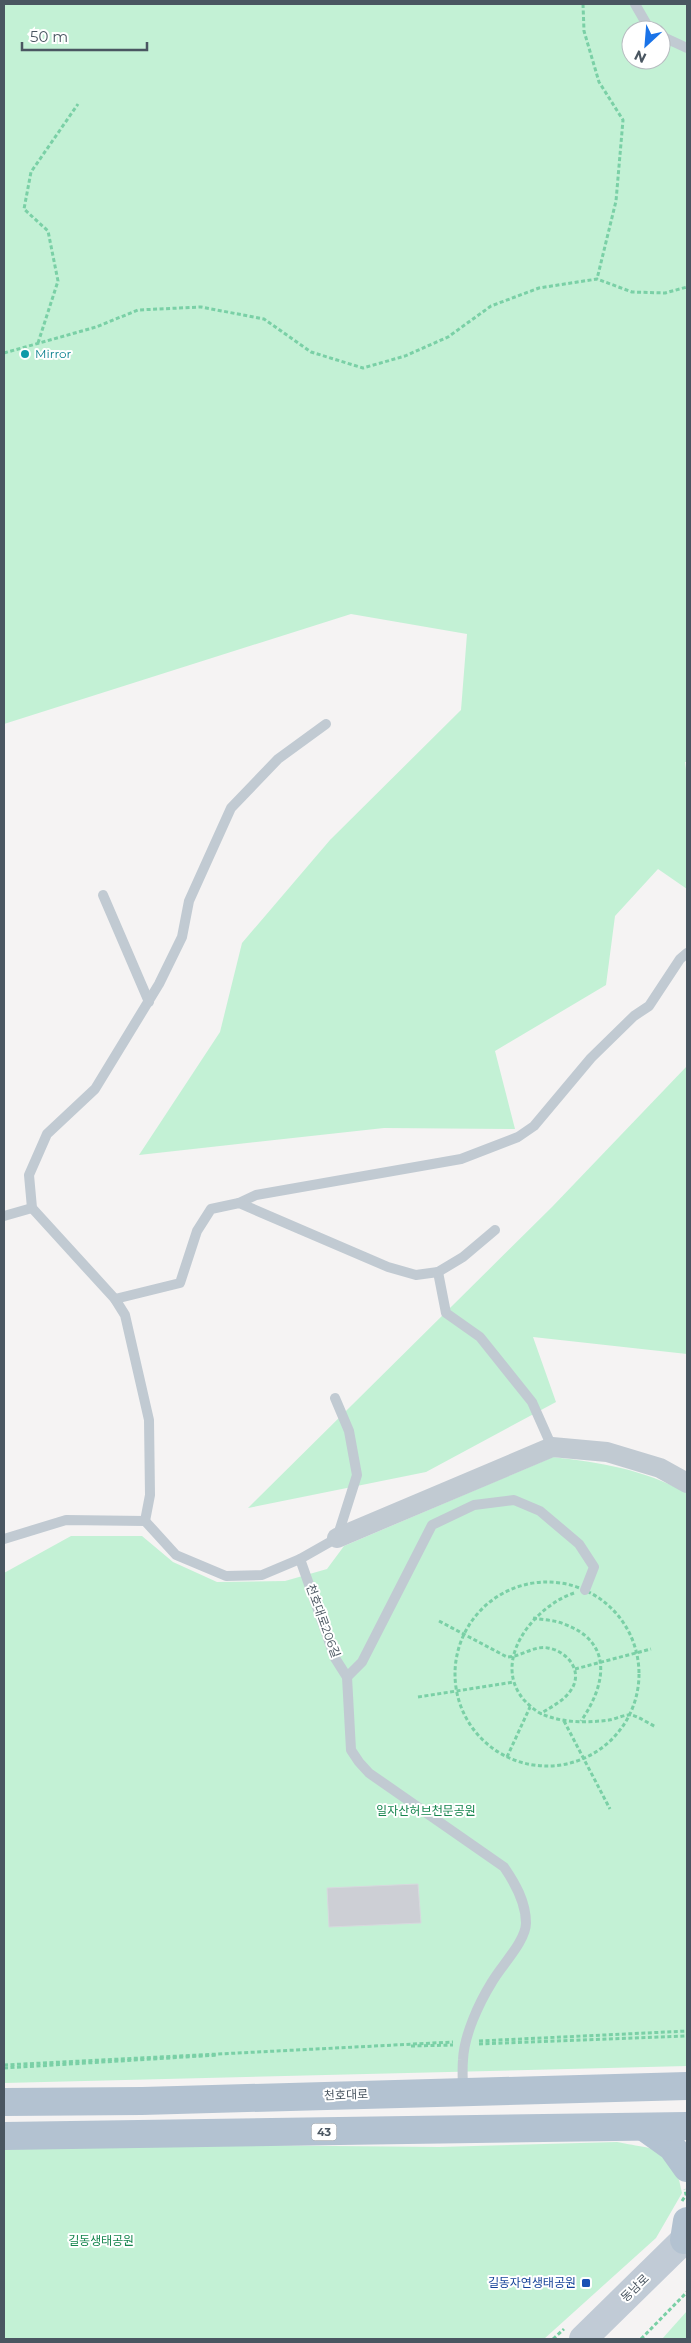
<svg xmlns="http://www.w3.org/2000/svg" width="691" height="2343" viewBox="0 0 691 2343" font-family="Montserrat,'Noto Sans KR',sans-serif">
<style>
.green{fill:#c3f1d5;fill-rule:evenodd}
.building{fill:#cdcfd5;stroke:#d7d9de}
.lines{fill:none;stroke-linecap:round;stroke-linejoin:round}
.path{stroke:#7ad0a6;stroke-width:3;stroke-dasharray:4 2.5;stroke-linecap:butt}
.service{stroke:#c1cad2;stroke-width:10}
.minor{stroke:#c1cad2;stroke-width:20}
.secondary{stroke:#c1cbd6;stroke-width:28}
.primary{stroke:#b3c2d1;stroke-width:28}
.culture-dot{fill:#0f9aa8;stroke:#fff;stroke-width:2}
.transit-dot{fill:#1a4fb4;stroke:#fff;stroke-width:2}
.labels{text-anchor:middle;stroke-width:4;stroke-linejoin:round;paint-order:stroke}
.shield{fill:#fff;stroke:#808990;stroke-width:1}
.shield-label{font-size:11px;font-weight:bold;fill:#4a5661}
.culture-label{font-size:12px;fill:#0d838f;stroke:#fff;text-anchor:start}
.street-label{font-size:12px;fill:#4a5661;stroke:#fff}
.park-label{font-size:12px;fill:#17864f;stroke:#fff}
.transit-label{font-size:12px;fill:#164399;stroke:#fff;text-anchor:end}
</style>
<rect width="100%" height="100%" fill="#f5f3f3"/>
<g class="green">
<path d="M4 4H687V762H685L687 776V889L658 869 615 916 606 985 495 1051 515 1129 384 1128 139 1155 220 1032 242 943 330 840 461 710 467 634 351 614 4 724ZM631 30H661V60H631Z"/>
<path d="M687 1066V1354L533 1337 556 1402 426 1472 248 1508 552 1207Z"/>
<path d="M553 1457C603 1463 642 1469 687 1493V2066L4 2083V1573L71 1536H142L173 1562 217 1582 285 1581 327 1569 344 1546Z"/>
<path d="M617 2142C661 2151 673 2145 682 2193L656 2238 544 2339H4V2143L439 2147Z"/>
<path d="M687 2311V2339H662Z"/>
</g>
<path class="building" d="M418 1884 421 1923 329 1927 327 1888Z"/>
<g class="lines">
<g class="path">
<path d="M583 4 584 31 599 82 623 120 616 201 597 279"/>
<path d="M38 343 58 281 48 231 24 209 31 172 78 104"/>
<path d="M4 353 96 327 138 310 201 307 264 319 311 352 363 368 405 356 448 337 491 306 539 288 597 279 632 292 665 293 687 287"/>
<circle cx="547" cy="1674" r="92"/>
<path d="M574 1593C535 1606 490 1660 524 1700 529 1705 535 1711 542 1714 562 1723 587 1723 609 1720 616 1719 625 1714 632 1715 639 1717 648 1723 656 1727"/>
<path d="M533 1618C543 1620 555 1620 564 1624 614 1642 606 1685 581 1721"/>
<path d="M439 1621 507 1657C521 1657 534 1645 548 1648 567 1651 584 1671 571 1690 564 1701 551 1707 540 1714"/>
<path d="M575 1669 651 1649"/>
<path d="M418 1697 514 1682"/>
<path d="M564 1721 610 1809"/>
<path d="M507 1757 530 1707"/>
<path d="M479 2041 687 2031"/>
<path d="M479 2044 687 2036"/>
<path d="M411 2046 453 2045"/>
<path d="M4 2065 453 2042"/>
<path d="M4 2068 218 2055"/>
<path d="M682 2201 686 2195 685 2189"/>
<path d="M553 2339 564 2329"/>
<path d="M641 2339 687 2292"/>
</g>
<g class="service">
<path d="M635 4 650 30"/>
<path d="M661 36 687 48"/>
<path d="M103 895 149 1002"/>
<path d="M239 1203 256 1195 461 1159 518 1137 534 1126 591 1058 634 1016 649 1006 680 959 687 953"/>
<path d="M4 1216 32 1208"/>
<path d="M438 1272 446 1313 480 1337 532 1402 552 1447"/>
<path d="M115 1299 180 1283 197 1231 211 1209 239 1203 388 1267 416 1275 438 1272 463 1257 495 1230"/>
<path d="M335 1398 349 1431 357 1475 337 1538 300 1559 335 1658 347 1677 351 1750 359 1762 369 1773 504 1867C515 1883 526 1902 526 1923 526 1941 501 1966 492 1982 479 2003 464 2035 463 2060 462 2070 463 2081 463 2091"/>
<path d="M145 1521 150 1495 149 1420 125 1315 115 1299 32 1208 29 1175 47 1134 95 1089 159 984 182 937 189 901 231 808 278 759 326 724"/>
<path d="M4 1539 66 1520 145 1521 176 1555 226 1576 262 1575 300 1559"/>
<path d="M347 1677 362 1662 432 1525 474 1505 514 1500 540 1511 579 1544 594 1567 585 1590"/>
</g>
<path class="minor" d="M337 1538 552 1447 607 1452 660 1468 687 1483"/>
<path class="secondary" d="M583 2339 687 2237"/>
<g class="primary">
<path d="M4 2102 142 2101 687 2086"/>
<path d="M644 2127 672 2147 687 2168"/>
<path d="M4 2136 687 2126"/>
<path d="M684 2240 687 2221"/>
</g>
</g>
<circle class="culture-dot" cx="25" cy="354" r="5"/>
<rect class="transit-dot" x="581" y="2278" width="10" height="10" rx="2.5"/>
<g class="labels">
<rect class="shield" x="311.5" y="2123.5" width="25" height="17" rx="4"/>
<g class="shield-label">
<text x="324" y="2136">43</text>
</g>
<g class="culture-label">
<text x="35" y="358">Mirror</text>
</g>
<g class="street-label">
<text transform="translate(323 1621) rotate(70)" y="4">천호대로206길</text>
<text transform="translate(346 2095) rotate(-2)" y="4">천호대로</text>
<text transform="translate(635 2288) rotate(-44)" y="4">동남로</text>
</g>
<g class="park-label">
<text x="426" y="1815">일자산허브천문공원</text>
<text x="101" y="2245">길동생태공원</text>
</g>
<g class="transit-label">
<text x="576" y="2287">길동자연생태공원</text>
</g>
</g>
<rect width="691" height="2343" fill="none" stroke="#4a5661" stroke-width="10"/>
<g transform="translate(646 45) rotate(206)"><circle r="24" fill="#ffffff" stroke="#b7bbc0"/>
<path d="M0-4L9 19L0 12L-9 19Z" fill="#1a73e8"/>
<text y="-8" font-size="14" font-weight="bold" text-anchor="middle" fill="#4a5661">N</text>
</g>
<path d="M22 42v8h125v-8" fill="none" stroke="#4a5661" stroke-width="2.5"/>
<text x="30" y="42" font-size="15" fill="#4a5661" stroke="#ffffff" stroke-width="4" paint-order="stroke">50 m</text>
</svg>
